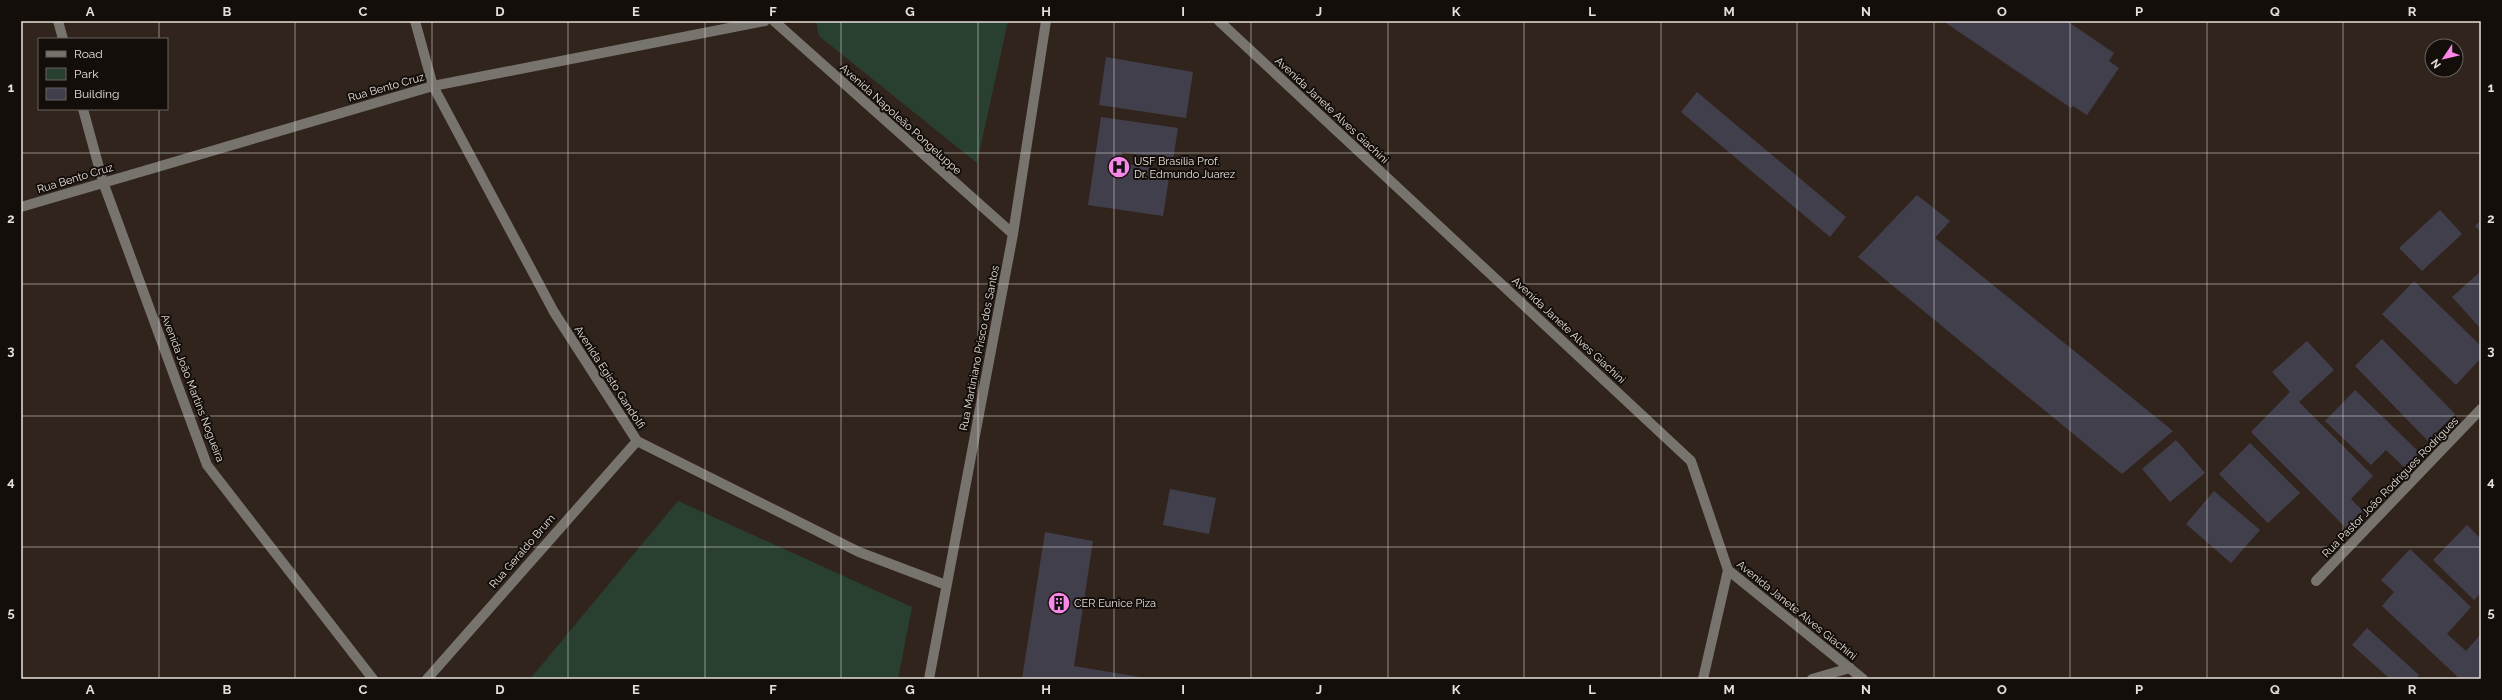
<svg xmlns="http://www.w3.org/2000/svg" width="2502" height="700" viewBox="0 0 2502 700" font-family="Raleway,sans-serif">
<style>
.green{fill:#294031}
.building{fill:#423f4c}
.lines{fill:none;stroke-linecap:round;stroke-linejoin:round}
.minor{stroke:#77736d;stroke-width:10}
.grid{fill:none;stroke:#e7dfda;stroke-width:1;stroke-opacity:0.55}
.labels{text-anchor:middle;stroke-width:4;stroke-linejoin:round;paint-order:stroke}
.street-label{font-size:11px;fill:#e7dfda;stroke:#140e0b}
.poi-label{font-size:11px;fill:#e7dfda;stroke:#140e0b;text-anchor:start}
.neatline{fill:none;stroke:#e7dfda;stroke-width:1.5}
.grid-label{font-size:13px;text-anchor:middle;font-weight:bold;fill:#e7dfda}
</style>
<rect width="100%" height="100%" fill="#30241d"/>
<g class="green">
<path d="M816 21H1008L977 163 819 36Z"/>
<path d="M678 501 912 607 898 679H530Z"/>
</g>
<g class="building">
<path d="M1943 21H2067L2114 53 2109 61 2119 68 2087 115 2073 106 2071 108Z"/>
<path d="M1106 57 1193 72 1186 118 1099 105Z"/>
<path d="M1697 92 1846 217 1830 237 1681 112Z"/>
<path d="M1101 117 1178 128 1173 160 1122 152 1121 163 1170 171 1163 216 1088 205Z"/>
<path d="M1917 195 1950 221 1935 238 2173 431 2122 474 1858 257Z"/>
<path d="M2440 210 2462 234 2422 271 2399 248Z"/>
<path d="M2481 220V232L2475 226Z"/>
<path d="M2481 271V329L2452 297Z"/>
<path d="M2414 281 2481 346V358L2456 385 2382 314Z"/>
<path d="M2382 339 2455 414 2428 441 2355 366Z"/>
<path d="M2307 341 2334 370 2299 402 2373 476 2351 499 2363 511 2346 528 2251 432 2290 392 2272 372Z"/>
<path d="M2355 390 2421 454 2406 469 2386 450 2371 465 2325 421Z"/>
<path d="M2176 440 2205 473 2170 502 2142 469Z"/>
<path d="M2250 443 2300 493 2268 523 2219 474Z"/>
<path d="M1170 489 1216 498 1209 534 1163 525Z"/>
<path d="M2214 491 2260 530 2231 563 2186 524Z"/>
<path d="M2467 525 2481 539V593L2474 600 2433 560Z"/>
<path d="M1045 532 1093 541 1074 666 1151 679H1022Z"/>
<path d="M2410 549 2471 607 2447 634 2466 651 2481 634V679H2460L2382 606 2394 592 2381 580Z"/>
<path d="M2367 628 2419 675 2415 679H2390L2352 645Z"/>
</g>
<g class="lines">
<g class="minor">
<path d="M58 21 63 39"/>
<path d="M415 21 433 86 554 312 637 441 859 552 946 585"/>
<path d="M774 21 1013 234"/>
<path d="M1219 21 1691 461 1728 570 1863 679"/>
<path d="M83 109 103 182 207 465 373 679"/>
<path d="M21 207 433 86 765 21"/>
<path d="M2316 581 2481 409"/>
<path d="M427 679 637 441"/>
<path d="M929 679 1013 234 1046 21"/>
<path d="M1703 679 1728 570"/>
<path d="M1812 679 1850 668"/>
</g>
</g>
<path class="grid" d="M159 21V39M295 21V679M432 21V679M568 21V679M705 21V679M841 21V679M978 21V679M1114 21V679M1251 21V679M1388 21V679M1524 21V679M1661 21V679M1797 21V679M1934 21V679M2070 21V679M2207 21V679M2343 21V679M159 109V679M21 153H2481M21 284H2481M21 416H2481M21 547H2481"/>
<defs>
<g id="hospital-disc" transform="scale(1.15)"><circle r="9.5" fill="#f987e8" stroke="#140e0b"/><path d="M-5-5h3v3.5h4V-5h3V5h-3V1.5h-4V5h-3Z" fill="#111"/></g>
<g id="building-disc" transform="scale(1.15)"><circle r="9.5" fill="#f987e8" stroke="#140e0b"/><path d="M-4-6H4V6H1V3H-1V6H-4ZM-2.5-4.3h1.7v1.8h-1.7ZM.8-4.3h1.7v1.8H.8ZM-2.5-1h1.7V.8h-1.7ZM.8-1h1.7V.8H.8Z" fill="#111"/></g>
</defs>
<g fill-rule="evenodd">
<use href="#hospital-disc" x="1119" y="167"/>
<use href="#building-disc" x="1059" y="603"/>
</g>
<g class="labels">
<g class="street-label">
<text transform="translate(386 87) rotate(-16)" y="4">Rua Bento Cruz</text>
<text transform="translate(1332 110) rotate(43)" y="4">Avenida Janete Alves Giachini</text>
<text transform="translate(901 119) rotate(42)" y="4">Avenida Napoleão Pongeluppe</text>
<text transform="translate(75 178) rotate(-17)" y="4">Rua Bento Cruz</text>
<text transform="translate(1569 330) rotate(43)" y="4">Avenida Janete Alves Giachini</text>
<text transform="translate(979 348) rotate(-79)" y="4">Rua Martiniano Prisco dos Santos</text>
<text transform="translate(610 377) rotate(57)" y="4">Avenida Egisto Gandolfi</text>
<text transform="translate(193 388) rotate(69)" y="4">Avenida João Martins Nogueira</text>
<text transform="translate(2390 487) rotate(-46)" y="4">Rua Pastor João Rodrigues Rodrigues</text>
<text transform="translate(522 551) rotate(-49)" y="4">Rua Geraldo Brum</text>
<text transform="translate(1797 610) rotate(39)" y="4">Avenida Janete Alves Giachini</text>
</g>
<g class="poi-label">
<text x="1134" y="165">USF Brasília Prof.<tspan x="1134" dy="13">Dr. Edmundo Juarez</tspan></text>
<text x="1074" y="607">CER Eunice Piza</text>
</g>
</g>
<rect width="2502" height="700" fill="none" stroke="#140e0b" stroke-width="44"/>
<rect x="38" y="38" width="130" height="72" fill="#140e0b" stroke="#68625e"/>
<rect x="46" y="51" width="20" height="6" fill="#77736d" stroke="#68625e"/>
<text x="74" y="58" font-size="12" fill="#e7dfda">Road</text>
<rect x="46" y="68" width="20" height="12" fill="#294031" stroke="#68625e"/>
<text x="74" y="78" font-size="12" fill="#e7dfda">Park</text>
<rect x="46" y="88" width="20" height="12" fill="#423f4c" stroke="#68625e"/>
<text x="74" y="98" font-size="12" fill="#e7dfda">Building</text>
<g transform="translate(2444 58) rotate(235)"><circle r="19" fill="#140e0b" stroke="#68625e"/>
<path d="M0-3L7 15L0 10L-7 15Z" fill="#f987e8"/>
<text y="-6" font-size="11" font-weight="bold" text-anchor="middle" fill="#e7dfda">N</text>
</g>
<rect x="22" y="22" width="2458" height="656" class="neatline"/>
<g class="grid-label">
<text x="90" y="16">A</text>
<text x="227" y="16">B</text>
<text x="363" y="16">C</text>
<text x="500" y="16">D</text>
<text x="636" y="16">E</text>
<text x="773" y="16">F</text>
<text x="910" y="16">G</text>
<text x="1046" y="16">H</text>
<text x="1183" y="16">I</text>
<text x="1319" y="16">J</text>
<text x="1456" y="16">K</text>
<text x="1592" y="16">L</text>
<text x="1729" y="16">M</text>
<text x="1866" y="16">N</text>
<text x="2002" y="16">O</text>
<text x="2139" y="16">P</text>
<text x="2275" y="16">Q</text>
<text x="2412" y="16">R</text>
<text x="11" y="92">1</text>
<text x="2491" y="92">1</text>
<text x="11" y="223">2</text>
<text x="2491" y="223">2</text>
<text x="11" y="355">3</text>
<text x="2491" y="355">3</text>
<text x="11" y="486">4</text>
<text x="2491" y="486">4</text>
<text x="11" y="617">5</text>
<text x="2491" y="617">5</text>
<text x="90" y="694">A</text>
<text x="227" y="694">B</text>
<text x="363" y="694">C</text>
<text x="500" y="694">D</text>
<text x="636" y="694">E</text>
<text x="773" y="694">F</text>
<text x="910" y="694">G</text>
<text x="1046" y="694">H</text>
<text x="1183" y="694">I</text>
<text x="1319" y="694">J</text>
<text x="1456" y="694">K</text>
<text x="1592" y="694">L</text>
<text x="1729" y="694">M</text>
<text x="1866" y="694">N</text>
<text x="2002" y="694">O</text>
<text x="2139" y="694">P</text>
<text x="2275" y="694">Q</text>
<text x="2412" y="694">R</text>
</g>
</svg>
